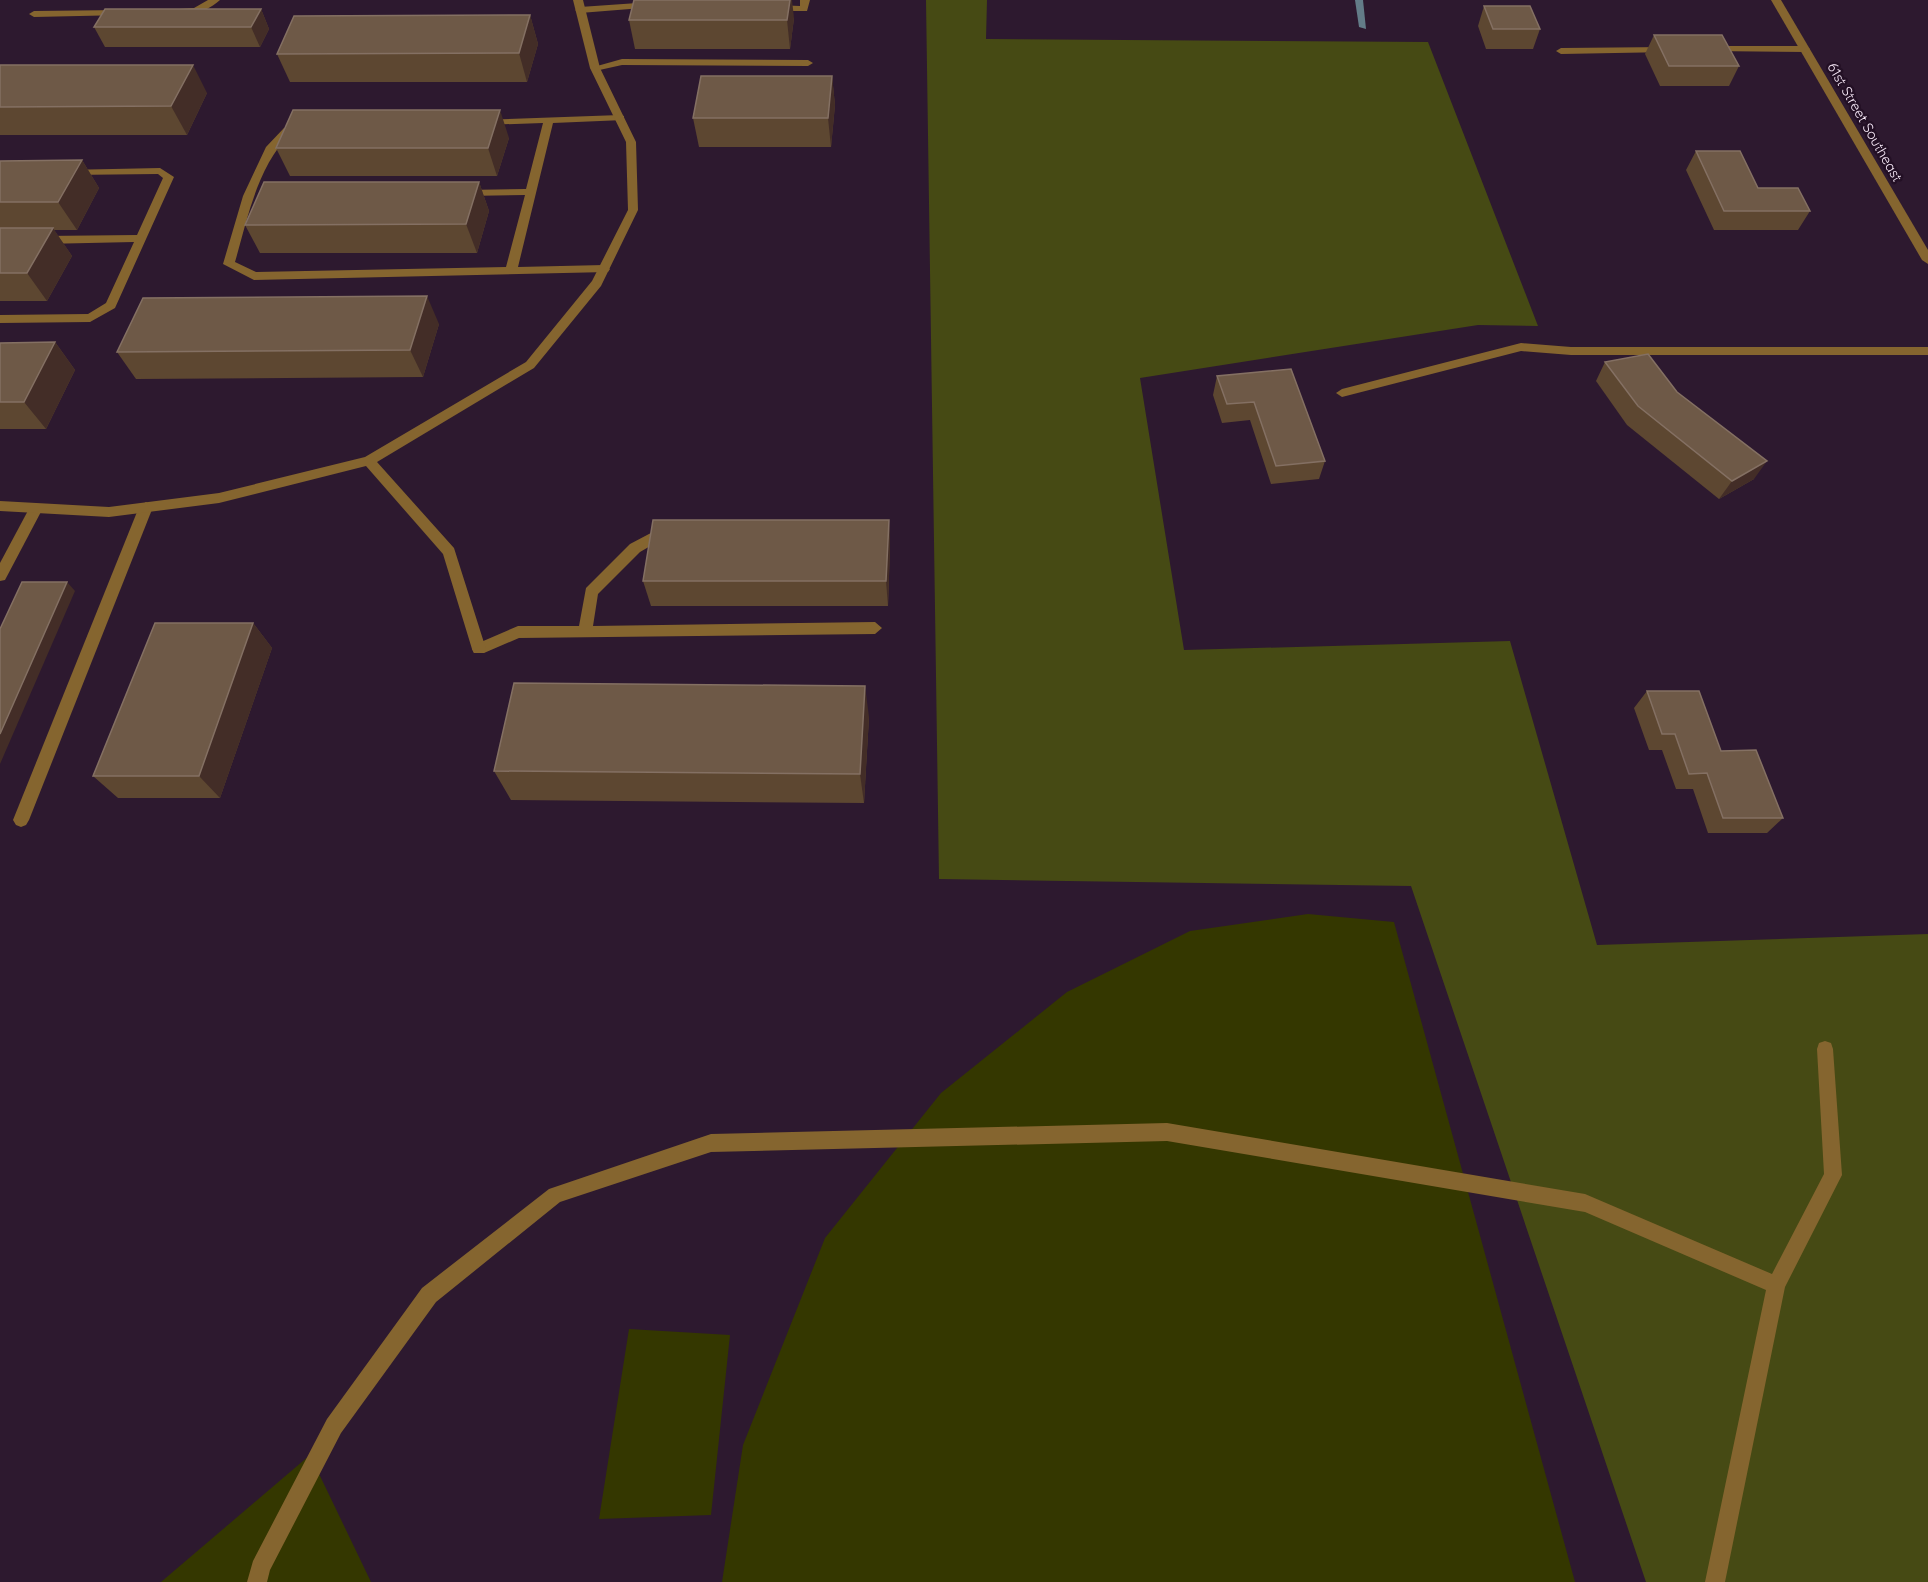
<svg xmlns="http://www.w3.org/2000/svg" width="1928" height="1582" viewBox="0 0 1928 1582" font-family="Quicksand,sans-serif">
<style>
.green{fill:#343700}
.forest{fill:#464a14}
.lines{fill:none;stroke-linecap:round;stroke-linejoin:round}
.stream{fill:#637c88;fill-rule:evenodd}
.service{fill:#85652f;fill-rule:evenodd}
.minor{fill:#85652f;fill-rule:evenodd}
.wall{fill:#5d4731}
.shaded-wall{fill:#432d27}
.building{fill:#6e5947;stroke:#847063;stroke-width:1.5}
.labels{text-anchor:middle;stroke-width:5;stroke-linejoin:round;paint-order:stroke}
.far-street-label{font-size:14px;fill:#faecfb;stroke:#231025}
</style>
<rect width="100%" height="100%" fill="#2d192f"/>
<g class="green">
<path d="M1308 914 1394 922 1575 1582H722L743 1445 825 1238 941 1093 1067 992 1190 931Z"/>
<path d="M629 1329 730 1335 711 1515 599 1519Z"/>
<path d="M310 1455 371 1582H161Z"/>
</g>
<path class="forest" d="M926 0H987L986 39 1428 42 1538 326 1478 325 1140 378 1184 650 1510 641 1597 945 1928 934V1582H1646L1411 886 939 879Z"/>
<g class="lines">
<path class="stream" d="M1355 0H1363L1366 29 1359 27Z"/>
<g class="service">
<path d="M208 0H220C209 10 187 21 174 12L179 9 194 8Z"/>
<path d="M800 0H810L807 11H775L770 8 775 5 800 6Z"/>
<path d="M652 2 657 5 655 7 580 13 575 10 580 7Z"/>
<path d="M122 10 125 11V15L34 17 29 14 34 11Z"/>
<path d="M1712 46H1805L1810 49 1805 52 1709 51 1707 49Z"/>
<path d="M1667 47 1672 50 1670 52 1561 54 1556 51 1561 48Z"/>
<path d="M622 59 808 60 813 63 808 66 622 65 595 71 590 68Z"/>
<path d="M620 115 624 116V120L553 123 518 267 604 265 610 269 608 272 254 280 223 264 243 196 266 147 284 128 299 127 304 130 299 133H291C257 167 248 217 235 262L256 272 506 267 525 195 465 196 460 193 465 190 526 189 543 123 484 125 479 122 480 120Z"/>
<path d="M160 168 174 177 115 308 90 322 0 323V315L88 314 106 303 134 242 43 244 37 240 43 236 137 235 163 178 158 174 69 175 64 172 65 170Z"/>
<path d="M1521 343 1571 347H1928V355H1571L1521 351 1342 397 1336 393 1342 389Z"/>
<path d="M146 502 153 507 29 820 26 825 21 827 16 825 13 820 139 507Z"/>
<path d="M36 503 43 508 5 580 0 581V563L31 505Z"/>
<path d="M666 525 671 526 673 530 671 534 640 552 598 594 593 626 875 622 882 628 875 634 519 638 484 653H474L472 649 474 645 518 626H579L586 588 630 544Z"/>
</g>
<g class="minor">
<path d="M573 0H583L600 68 636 142 638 210 601 286 534 368 377 462 454 548 486 649 484 653H474L472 649 443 554 366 466 219 503 109 517 0 511V501L109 507 219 493 365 457 526 362 592 281 628 210 626 142 590 68Z"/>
<path d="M1771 0H1781L1928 250V264L1922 260Z"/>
<path d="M1825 1041 1831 1043 1833 1049 1842 1175 1785 1287 1725 1582H1705L1766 1290 1585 1212 1167 1141 711 1152 560 1202 436 1302 341 1433 270 1570 267 1582H247L253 1561 327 1419 422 1288 549 1189 711 1134 1167 1123 1585 1194 1772 1274 1824 1174 1817 1049 1819 1043Z"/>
</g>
</g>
<g class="wall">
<path d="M1484 6 1540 29 1533 49H1486L1478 26Z"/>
<path d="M261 9 269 29 260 47H105L94 27Z"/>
<path d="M530 15 538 44 527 82H290L277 54Z"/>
<path d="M794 18 790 49H635L629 20Z"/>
<path d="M1654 35 1739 66 1729 86H1660L1645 54Z"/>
<path d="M0 65 207 93 187 135H0Z"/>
<path d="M832 76 835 105 831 147H699L693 118Z"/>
<path d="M509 138 497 176H290L276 148Z"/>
<path d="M1696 151 1758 188 1810 211 1798 230H1714L1686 170Z"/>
<path d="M82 160 99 188 77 230H54L72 256 47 301H0V161Z"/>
<path d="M479 182 489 211 477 253H260L245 225Z"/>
<path d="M439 324 423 377 136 379 117 352Z"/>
<path d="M55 342 75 370 46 429H0V343Z"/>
<path d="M1605 362 1677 392 1754 479 1719 499 1627 425 1596 381Z"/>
<path d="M1291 369 1325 461 1319 479 1271 484 1250 420 1222 423 1213 395 1217 376Z"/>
<path d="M889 520 890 546 888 606H651L643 581Z"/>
<path d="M253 623 272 648 220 798H118L93 776Z"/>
<path d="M1647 691 1721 751 1783 818 1767 833H1708L1693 789H1676L1662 750H1649L1634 708Z"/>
<path d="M869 717 864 803 511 800 494 771Z"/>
</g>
<g class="shaded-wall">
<path d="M790 0H792L794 18 790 49 787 20Z"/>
<path d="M261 9 269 29 260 47 251 27Z"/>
<path d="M530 15 538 44 527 82 519 53Z"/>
<path d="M193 65 207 93 187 135 171 106Z"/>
<path d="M832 76 835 105 831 147 828 118Z"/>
<path d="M500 110 509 138 497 176 488 148Z"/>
<path d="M82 160 99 188 77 230 58 202Z"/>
<path d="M479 182 489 211 477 253 466 224Z"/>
<path d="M53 228 72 256 47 301 27 273Z"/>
<path d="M427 296 439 324 423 377 410 350Z"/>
<path d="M55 342 75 370 46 429 24 402Z"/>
<path d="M1767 461 1754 479 1719 499 1732 481Z"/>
<path d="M889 520 890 546 888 606 886 581Z"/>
<path d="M67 582 75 591 0 764V734Z"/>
<path d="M253 623 272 648 220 798 199 776Z"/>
<path d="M865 686 869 717 864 803 860 774Z"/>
</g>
<g class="building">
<path d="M634 0H790L787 20H629Z"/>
<path d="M1484 6H1530L1540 29H1493Z"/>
<path d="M105 9H261L251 27H94Z"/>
<path d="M530 15 519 53 277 54 294 16Z"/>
<path d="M1654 35H1722L1739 66H1669Z"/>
<path d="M0 65H193L171 106 0 107Z"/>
<path d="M701 76H832L828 118H693Z"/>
<path d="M293 110H500L488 148H276Z"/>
<path d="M1696 151H1740L1758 188H1798L1810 211H1724Z"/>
<path d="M82 160 58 202H0V161Z"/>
<path d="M264 182H479L466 224 245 225Z"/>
<path d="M0 228H53L27 273H0Z"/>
<path d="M427 296 410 350 117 352 143 298Z"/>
<path d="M55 342 24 402H0V343Z"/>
<path d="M1648 354 1677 392 1767 461 1732 481 1638 406 1605 362Z"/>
<path d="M1291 369 1325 461 1276 466 1254 402 1227 404 1217 376Z"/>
<path d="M653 520H889L886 581H643Z"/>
<path d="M22 582H67L0 734V629Z"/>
<path d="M155 623H253L199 776H93Z"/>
<path d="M514 683 865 686 860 774 494 771Z"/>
<path d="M1647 691H1699L1721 751 1756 750 1783 818H1723L1707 773 1689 774 1675 734H1662Z"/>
</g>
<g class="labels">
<g class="far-street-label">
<text transform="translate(1865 122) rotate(60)" y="5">61st Street Southeast</text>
</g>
</g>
</svg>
